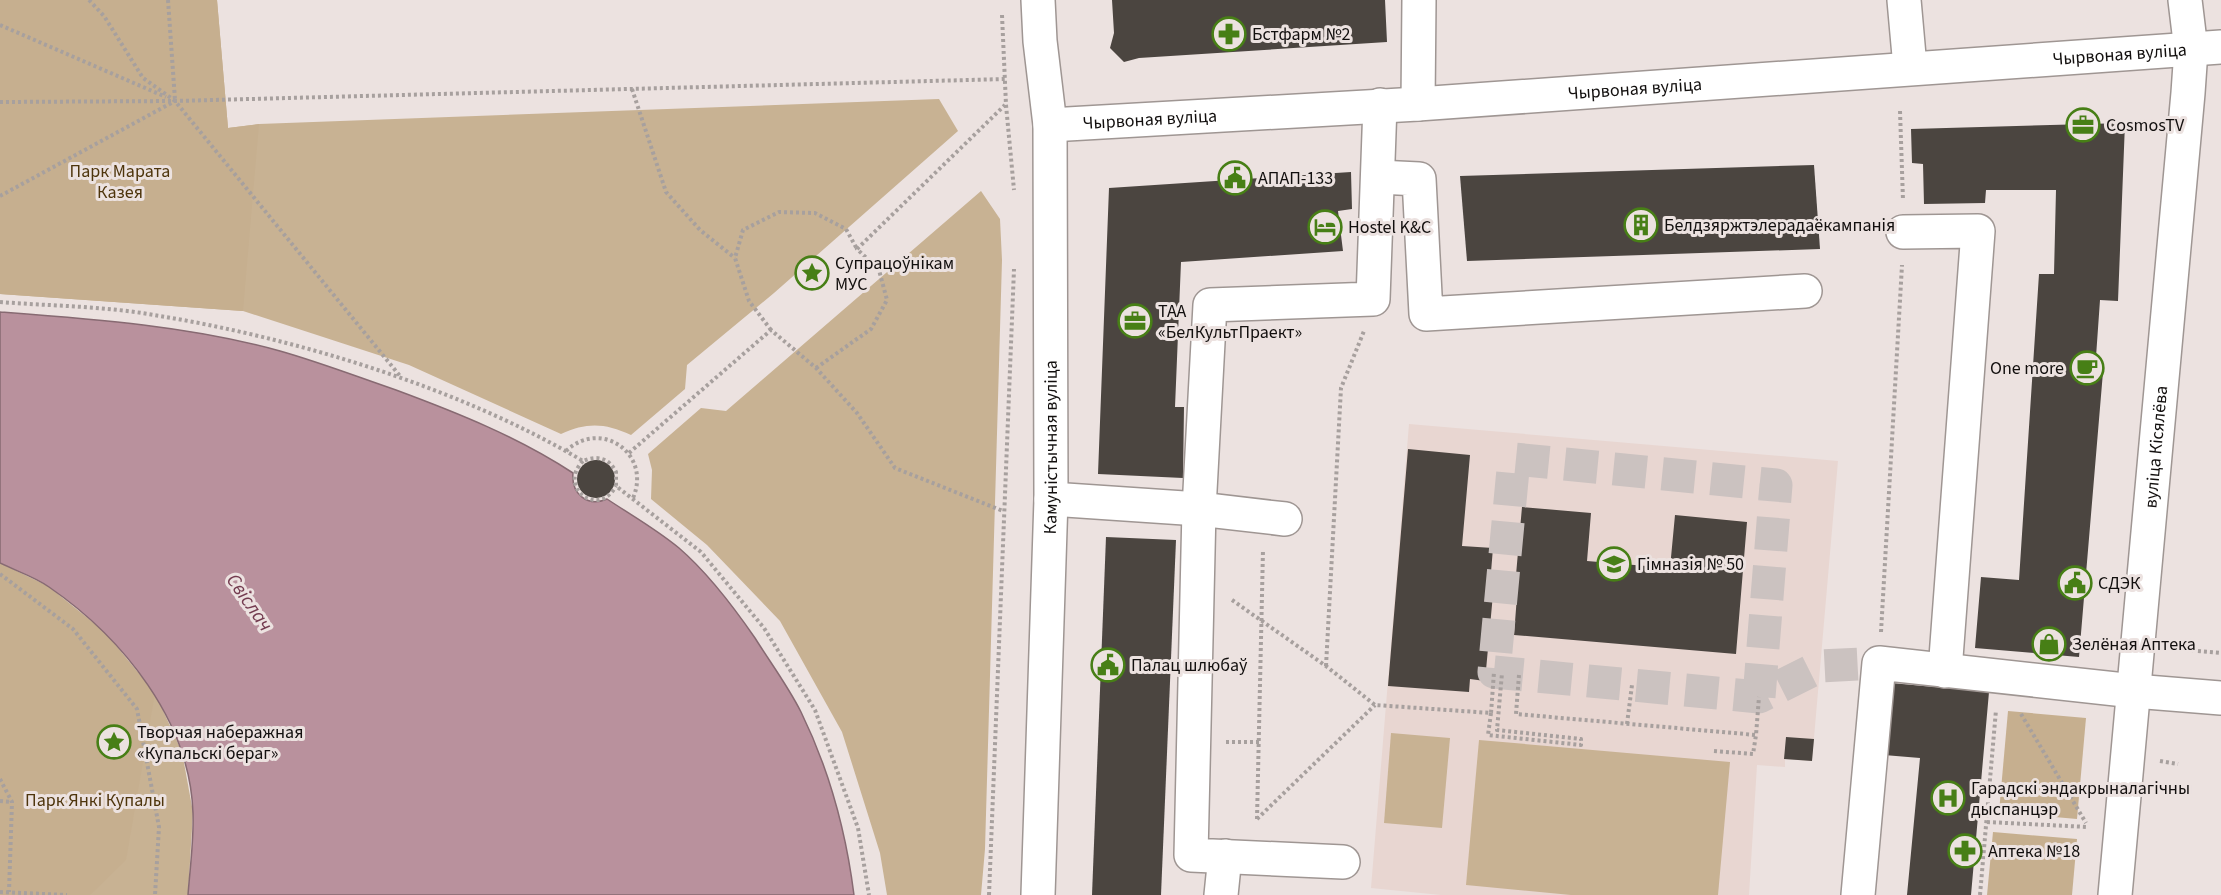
<svg xmlns="http://www.w3.org/2000/svg" width="2221" height="895" viewBox="0 0 2221 895" font-family="'Source Sans 3',sans-serif">
<style>
.built{fill:#e8d6d1}
.green{fill:#c8b293}
.forest{fill:#c6af8f}
.water{fill:#b9919d;stroke:#876a72;stroke-width:1.5}
.building{fill:#4b4540}
.lines{fill:none;stroke-linecap:round;stroke-linejoin:round}
.minor-tunnel{stroke:#cbc2c0;stroke-width:33;stroke-dasharray:33 16;stroke-linecap:butt}
.minor-casing{stroke:#9f9693;stroke-width:36}
.path{stroke:#a7a09e;stroke-width:4;stroke-dasharray:3 3;stroke-linecap:butt}
.minor{stroke:#fff;stroke-width:33}
.labels{text-anchor:middle;stroke-width:6;stroke-linejoin:round;paint-order:stroke}
.poi-label{font-size:18px;fill:#120f0e;stroke:#ece2e0;text-anchor:start}
.street-label{font-size:18px;fill:#120f0e;stroke:#ece2e0}
.park-label{font-size:18px;fill:#4e350c;stroke:#ece2e0}
.water-label{font-size:20px;font-style:italic;fill:#733b4f;stroke:#ece2e0}
</style>
<rect width="100%" height="100%" fill="#ece2e0"/>
<path class="built" d="M1409 424 1838 461 1812 761 1785 759V767L1757 765 1749 895H1441L1371 888Z"/>
<g class="green">
<path d="M0 0H217L228 128 259 124 939 99 958 131 774 293 687 365 685 389 631 435C605 423 587 422 561 434L409 365 243 311 0 294Z"/>
<path d="M981 191 1000 219 1002 260 985 849 981 895H887L880 853 842 732 780 621 707 545 651 499 652 470 648 454 701 408 726 411Z"/>
<path d="M0 563 155 693 182 752 193 812 188 895H0Z"/>
<path d="M1391 733 1450 738 1442 828 1384 823Z"/>
<path d="M1479 740 1730 762 1718 895H1571L1466 885Z"/>
</g>
<g class="forest">
<path d="M0 0H217L228 128 259 124 243 311 0 294Z"/>
<path d="M0 563 48 586 105 632 155 693 126 860 90 895H0Z"/>
<path d="M2008 711 2086 718 2077 819 1999 812Z"/>
<path d="M1993 832 2077 839 2072 895H1987Z"/>
</g>
<path class="water" d="M0 312C93 319 190 326 280 351 319 362 358 377 396 390 458 413 518 437 573 473 571 493 587 508 607 499 631 515 656 529 679 548 708 573 733 606 755 638 770 662 788 686 801 712 829 769 846 832 854 895H188C190 868 194 840 193 813 190 721 123 638 49 587 35 577 16 571 0 563Z"/>
<g class="building">
<path d="M1112 0H1385L1387 42 1139 58 1124 62 1110 48 1114 33Z"/>
<path d="M2125 123 2118 301 2100 300 2095 371 2103 372 2079 657 1975 648 1981 577 2019 580 2039 274H2054L2056 190H1986L1985 203 1924 204 1923 164 1912 163 1911 129Z"/>
<path d="M1814 165 1820 249 1467 261 1460 176Z"/>
<path d="M1351 172 1352 209 1338 211 1343 251 1181 262 1175 407H1184L1183 478 1098 474 1109 188Z"/>
<path d="M1408 449 1470 455 1462 546 1493 548 1491 572 1516 575 1522 507 1591 513 1587 561 1670 568 1675 515 1747 522 1736 654 1514 635 1517 596 1493 594 1485 681 1470 679 1469 692 1388 686Z"/>
<circle cx="596" cy="479" r="19"/>
<path d="M1106 537 1176 540 1161 895H1092Z"/>
<path d="M1891 683 1989 692 1971 895H1907L1920 758 1884 755Z"/>
<path d="M1786 737 1814 739 1812 761 1784 759Z"/>
</g>
<g class="lines">
<path class="minor-tunnel" d="M1759 697 1776 485 1514 459 1494 672 1759 697 1821 666 1879 663"/>
<g class="minor-casing">
<g id="minor">
<path d="M1904 0 1910 67"/>
<path d="M1418 104 1419 0"/>
<path id="s1" d="M1050 125 1418 104 2221 47"/>
<path d="M1378 177 1419 179 1426 314 1805 291"/>
<path d="M1903 232 1978 231 1945 671"/>
<path d="M1051 499 1199 509 1285 519"/>
<path d="M1343 862 1191 855 1199 509 1210 305 1373 299 1380 105"/>
<path id="s2" d="M1038 895 1051 499 1050 125 1040 41 1038 0"/>
<path d="M1221 895 1225 856"/>
<path d="M1858 895 1879 663 2134 691 2221 698"/>
<path id="s3" d="M2115 895 2188 93 2191 50 2185 0"/>
</g>
</g>
<g class="path">
<path d="M89 0 104 16 143 78 175 101 400 376"/>
<path d="M168 0 175 100"/>
<path d="M1002 15 1006 105 1014 190"/>
<path d="M0 25 166 97"/>
<path d="M632 89 666 192 700 230 735 258"/>
<path d="M0 102 175 101 1006 79"/>
<path d="M1900 111 1903 200"/>
<path d="M0 196 175 101"/>
<path d="M0 302C51 306 104 306 154 315 296 338 460 388 583 461 597 455 609 458 616 472V486L701 552 764 628 815 710 858 828 869 895"/>
<path d="M771 330 749 301 735 258 743 230 779 212 815 213 846 229 857 249"/>
<path d="M816 368 871 329 887 300 879 270 857 249 1005 105"/>
<path d="M566 451C601 418 652 454 633 498"/>
<path d="M629 453 771 330 816 368 857 413 895 468 1003 511"/>
<path d="M583 461C557 487 598 519 616 486"/>
<path d="M0 574 73 629 137 709 159 827 155 895"/>
<path d="M1232 600 1326 666 1375 705 1491 713 1494 672"/>
<path d="M1881 632 1902 265"/>
<path d="M2186 650 2221 653"/>
<path d="M1326 666 1341 388 1364 331"/>
<path d="M1519 675 1516 714 1756 735 1759 697"/>
<path d="M1491 713 1488 735 1581 745V739L1497 730 1502 673"/>
<path d="M2021 714 2086 823"/>
<path d="M1627 724 1632 685"/>
<path d="M1226 742H1259"/>
<path d="M1714 751 1753 754 1756 735"/>
<path d="M2160 761 2178 764"/>
<path d="M0 779 12 802 9 892"/>
<path d="M0 801 11 802"/>
<path d="M1257 819 1263 550"/>
<path d="M1257 819 1375 705"/>
<path d="M1987 822 2088 827"/>
<path d="M0 892 67 895"/>
<path d="M989 895 1014 269"/>
<path d="M1980 895 1996 710"/>
</g>
<use href="#minor" class="minor"/>
</g>
<defs>
<g id="pharmacy-ring" transform="scale(1.725)"><circle r="9.5" fill="#ece2e0" stroke="#477f16" stroke-width="1.5"/><path d="M-2-6h4v4h4v4h-4v4h-4v-4h-4v-4h4Z" fill="#477f16"/></g>
<g id="office-ring" transform="scale(1.725)"><circle r="9.5" fill="#ece2e0" stroke="#477f16" stroke-width="1.5"/><path d="M-6-3h4V-5.5h4V-3h4V5H-6ZM-1-4.5V-3h2v-1.5ZM-6 0V1H6V0Z" fill="#477f16"/></g>
<g id="civic-ring" transform="scale(1.725)"><circle r="9.5" fill="#ece2e0" stroke="#477f16" stroke-width="1.5"/><path d="M-.6-6.5H3V-4.5H.6V-3L4-1V1h2V6H-6V1h2V-1L-.6-3ZM-1.2 2.5V6h2.4V2.5Z" fill="#477f16"/></g>
<g id="building-ring" transform="scale(1.725)"><circle r="9.5" fill="#ece2e0" stroke="#477f16" stroke-width="1.5"/><path d="M-4-6H4V6H1V3H-1V6H-4ZM-2.5-4.3h1.7v1.8h-1.7ZM.8-4.3h1.7v1.8H.8ZM-2.5-1h1.7V.8h-1.7ZM.8-1h1.7V.8H.8Z" fill="#477f16"/></g>
<g id="hotel-ring" transform="scale(1.725)"><circle r="9.5" fill="#ece2e0" stroke="#477f16" stroke-width="1.5"/><path d="M-6-4.5h1.5V1H6V5H4.5V3h-9V5H-6ZM-4 0a1.8 1.8 0 1 1 3.6 0ZM.5 0V-2.5h3Q6-2.5 6 0Z" fill="#477f16"/></g>
<g id="sight-ring" transform="scale(1.725)"><circle r="9.5" fill="#ece2e0" stroke="#477f16" stroke-width="1.5"/><path d="M0-6L1.8-2.2L6-1.7L2.9 1.2L3.7 5.4L0 3.3L-3.7 5.4L-2.9 1.2L-6-1.7L-1.8-2.2Z" fill="#477f16"/></g>
<g id="cafe-ring" transform="scale(1.725)"><circle r="9.5" fill="#ece2e0" stroke="#477f16" stroke-width="1.5"/><path d="M-5.5-4.5H6V0H3Q3 3.5 0 3.5H-2.5Q-5.5 3.5-5.5 0ZM3-3.2v2h1.7v-2ZM-6 4.5H4V6H-6Z" fill="#477f16"/></g>
<g id="school-ring" transform="scale(1.725)"><circle r="9.5" fill="#ece2e0" stroke="#477f16" stroke-width="1.5"/><path d="M0-5L7-2L0 1L-7-2ZM-4 1L0 2.5L4 1V4Q0 6-4 4Z" fill="#477f16"/></g>
<g id="shop-ring" transform="scale(1.725)"><circle r="9.5" fill="#ece2e0" stroke="#477f16" stroke-width="1.5"/><path d="M-5-2.5h2.3a2.7 3.5 0 0 1 5.4 0H5L5.5 6h-11ZM-1.5-2.5h3a1.5 2.3 0 0 0-3 0Z" fill="#477f16"/></g>
<g id="hospital-ring" transform="scale(1.725)"><circle r="9.5" fill="#ece2e0" stroke="#477f16" stroke-width="1.5"/><path d="M-5-5h3v3.5h4V-5h3V5h-3V1.5h-4V5h-3Z" fill="#477f16"/></g>
</defs>
<g fill-rule="evenodd">
<use href="#pharmacy-ring" x="1229" y="34"/>
<use href="#office-ring" x="2083" y="125"/>
<use href="#civic-ring" x="1235" y="178"/>
<use href="#building-ring" x="1641" y="225"/>
<use href="#hotel-ring" x="1325" y="227"/>
<use href="#sight-ring" x="812" y="273"/>
<use href="#office-ring" x="1135" y="321"/>
<use href="#cafe-ring" x="2087" y="368"/>
<use href="#school-ring" x="1614" y="564"/>
<use href="#civic-ring" x="2075" y="583"/>
<use href="#shop-ring" x="2049" y="644"/>
<use href="#civic-ring" x="1108" y="665"/>
<use href="#sight-ring" x="114" y="742"/>
<use href="#hospital-ring" x="1948" y="798"/>
<use href="#pharmacy-ring" x="1965" y="851"/>
</g>
<g class="labels">
<g class="poi-label">
<text x="1252" y="40">Бстфарм №2</text>
<text x="2106" y="131">CosmosTV</text>
<text x="1258" y="184">АПАП-133</text>
<text x="1664" y="231">Белдзяржтэлерадаёкампанія</text>
<text x="1348" y="233">Hostel K&amp;C</text>
<text x="835" y="269">Супрацоўнікам<tspan x="835" dy="21">МУС</tspan></text>
<text x="1158" y="317">ТАА<tspan x="1158" dy="21">«БелКультПраект»</tspan></text>
<text x="2064" y="374" text-anchor="end">One more</text>
<text x="1637" y="570">Гімназія № 50</text>
<text x="2098" y="589">СДЭК</text>
<text x="2072" y="650">Зелёная Аптека</text>
<text x="1131" y="671">Палац шлюбаў</text>
<text x="137" y="738">Творчая наберажная<tspan x="137" dy="21">«Купальскі бераг»</tspan></text>
<text x="1971" y="794">Гарадскі эндакрыналагічны<tspan x="1971" dy="21">дыспанцэр</tspan></text>
<text x="1988" y="857">Аптека №18</text>
</g>
<g class="street-label">
<text dy="6" stroke="none"><textPath href="#s1" startOffset="1072">Чырвоная вуліца</textPath></text>
<text dy="6" stroke="none"><textPath href="#s1" startOffset="586">Чырвоная вуліца</textPath></text>
<text dy="6" stroke="none"><textPath href="#s1" startOffset="100">Чырвоная вуліца</textPath></text>
<text dy="6" stroke="none"><textPath href="#s2" startOffset="448">Камуністычная вуліца</textPath></text>
<text dy="6" stroke="none"><textPath href="#s3" startOffset="450">вуліца Кісялёва</textPath></text>
</g>
<g class="park-label">
<text x="120" y="177">Парк Марата<tspan x="120" dy="21">Казея</tspan></text>
<text x="95" y="806">Парк Янкі Купалы</text>
</g>
<g class="water-label">
<text transform="translate(250 602) rotate(55)" y="7">Свіслач</text>
</g>
</g>
</svg>
